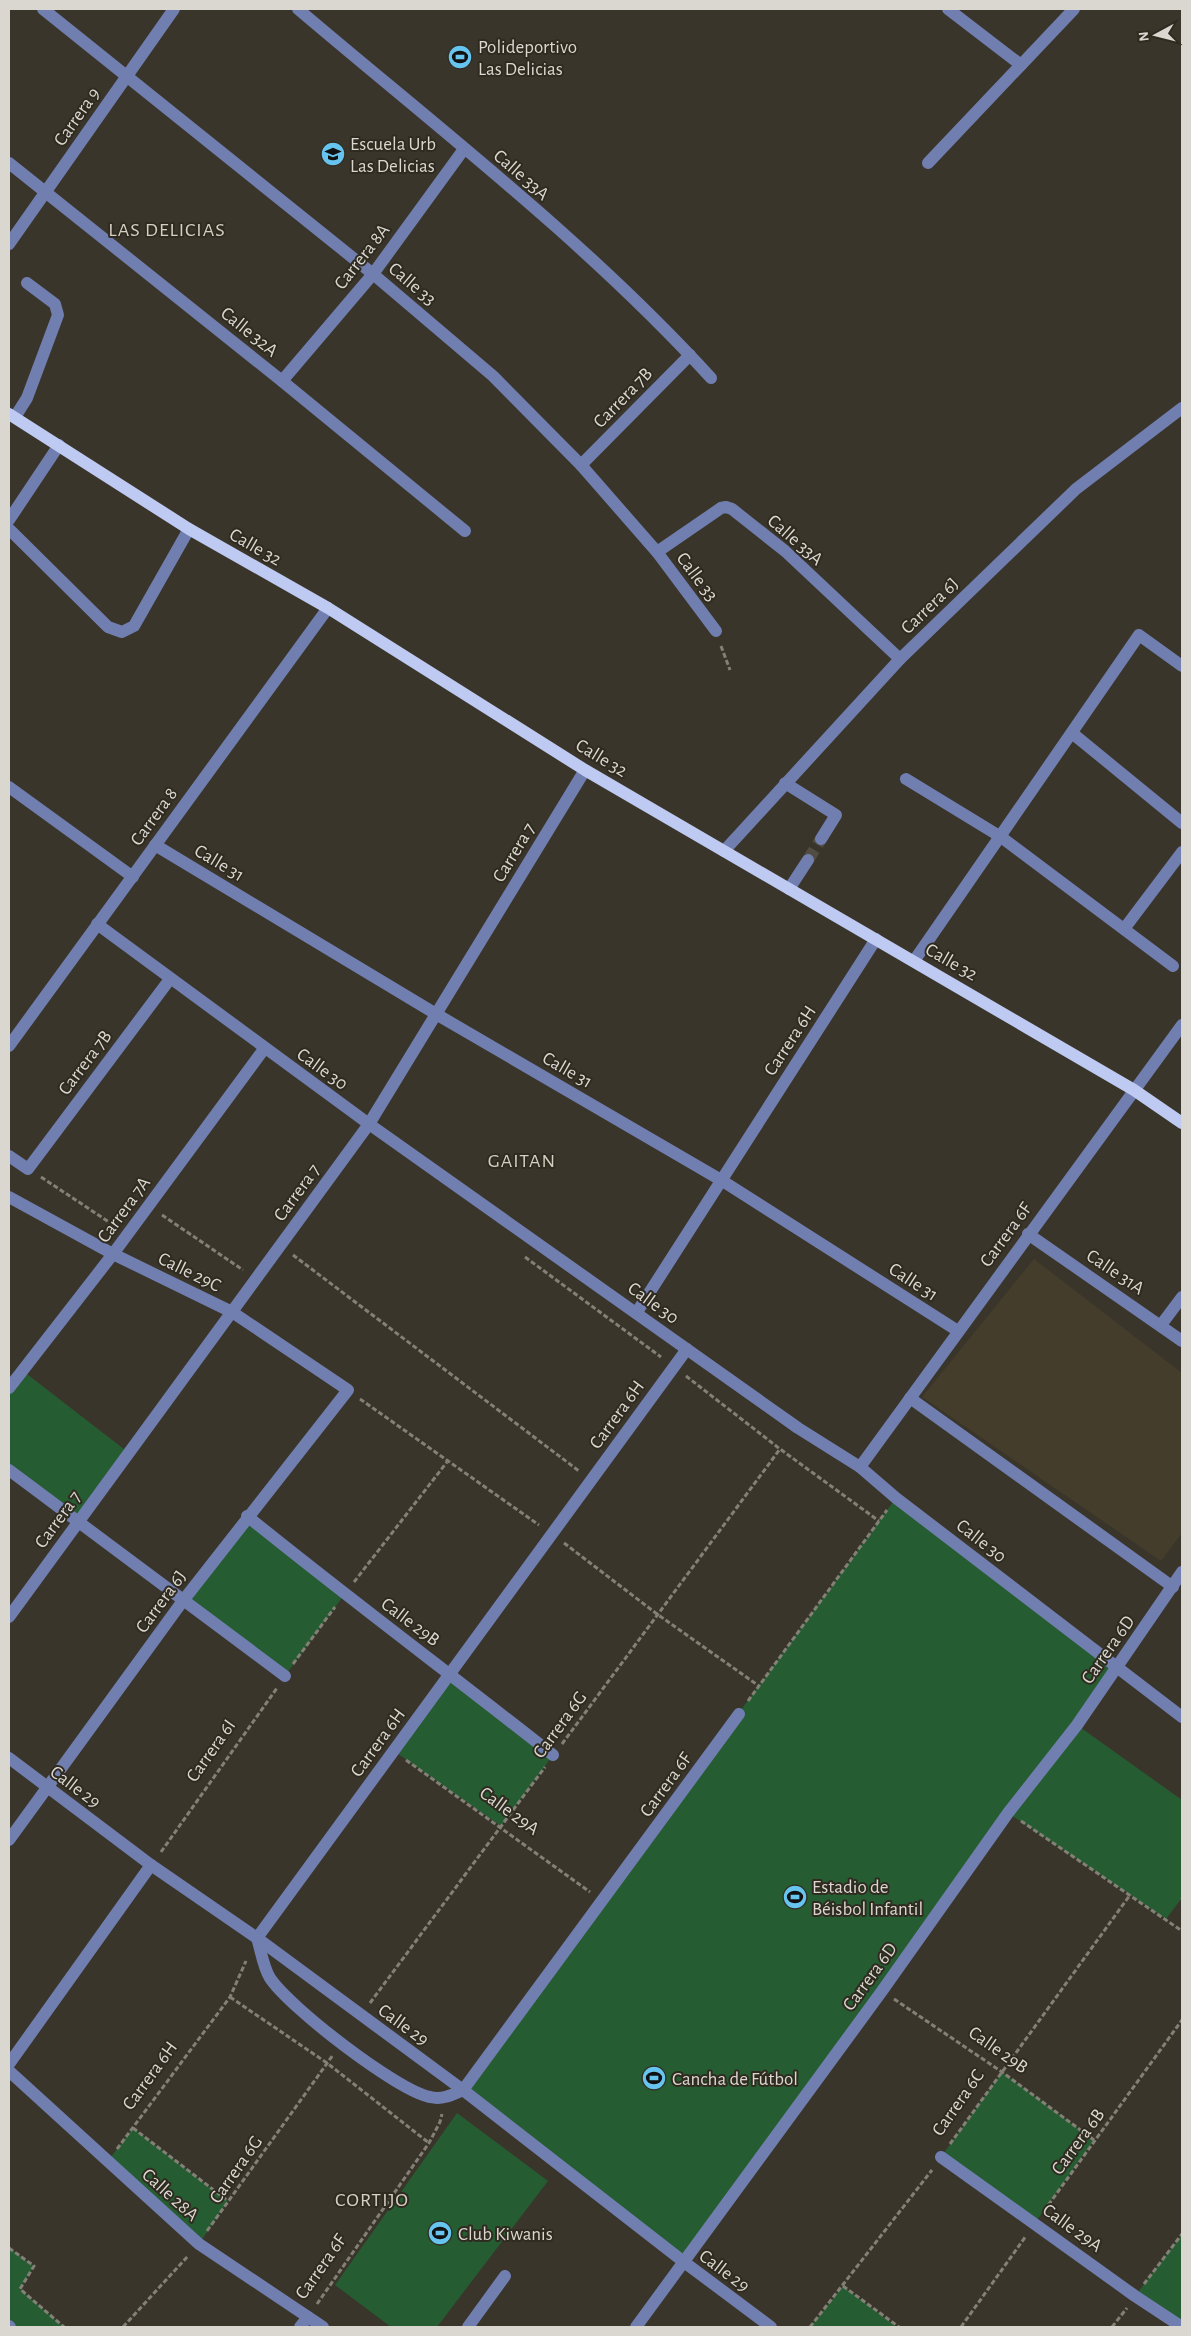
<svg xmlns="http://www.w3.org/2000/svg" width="1191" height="2336" viewBox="0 0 1191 2336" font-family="'Alegreya Sans',sans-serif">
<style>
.built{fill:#443d2b}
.green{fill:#265c31}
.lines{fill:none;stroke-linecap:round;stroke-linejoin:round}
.minor-tunnel{stroke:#524d43;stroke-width:12;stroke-dasharray:12 6;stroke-linecap:butt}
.path{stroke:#848077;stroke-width:3;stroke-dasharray:5 2.5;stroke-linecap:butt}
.minor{stroke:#717eb0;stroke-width:12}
.major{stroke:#bfcaf3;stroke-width:12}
.labels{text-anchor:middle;stroke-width:4;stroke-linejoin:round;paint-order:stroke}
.poi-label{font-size:19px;fill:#dad7d0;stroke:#2f2b20;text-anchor:start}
.street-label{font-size:19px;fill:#dad7d0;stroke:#2f2b20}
.neighbourhood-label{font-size:20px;letter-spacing:1px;fill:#d5cfc1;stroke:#2f2b20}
</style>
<rect width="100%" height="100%" fill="#3a352a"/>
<path class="built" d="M1034 1259 1182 1373V1533L1161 1561 922 1397Z"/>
<g class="green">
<path d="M23 1371 129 1453 78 1522 9 1470V1388Z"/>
<path d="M896 1498 1117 1668 1077 1725 1182 1800V1898L1166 1919 1008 1813 684 2262 463 2090Z"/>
<path d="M247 1516 344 1595 285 1676 182 1602Z"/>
<path d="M450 1674 553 1755 501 1826 394 1751Z"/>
<path d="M1002 2072 1094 2140 1035 2223 941 2157Z"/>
<path d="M457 2113 548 2181 437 2327H391L335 2285Z"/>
<path d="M133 2128 228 2201 199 2244 107 2162Z"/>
<path d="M1182 2234V2327L1135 2296Z"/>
<path d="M9 2248 34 2266 20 2289 64 2327 9 2326Z"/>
<path d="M843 2286 897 2327H810Z"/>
</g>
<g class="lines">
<path class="minor-tunnel" d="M808 860 821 839"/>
<g class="path">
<path d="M721 646 730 670"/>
<path d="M41 1177 115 1226"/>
<path d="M162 1215 243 1270"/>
<path d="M293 1255 579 1471"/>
<path d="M525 1257 661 1357"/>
<path d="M686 1376 780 1449 879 1521"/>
<path d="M360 1399 539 1525"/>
<path d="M564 1543 657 1614 759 1686"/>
<path d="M354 1582 447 1462"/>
<path d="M293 1664 335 1607"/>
<path d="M748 1701 887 1510"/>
<path d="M562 1744 780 1449"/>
<path d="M406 1760 590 1892"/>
<path d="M1021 1821 1182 1931"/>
<path d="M161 1852 277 1688"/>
<path d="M1182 1898V1899"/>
<path d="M230 1997 327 2063 429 2143"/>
<path d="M894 1999 1002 2072 1094 2140"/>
<path d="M370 2003 545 1767"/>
<path d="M133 2128 228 2201"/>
<path d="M950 2144 1130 1895"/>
<path d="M117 2149 230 1997 246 1961"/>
<path d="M1044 2211 1182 2020"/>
<path d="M207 2231 333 2055"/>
<path d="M9 2248 34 2266 20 2289 64 2327"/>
<path d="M1144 2284 1182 2234"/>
<path d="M843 2286 899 2327"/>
<path d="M317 2304 429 2143 440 2122 442 2114"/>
<path d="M123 2327 188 2256"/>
<path d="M810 2327 932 2170"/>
<path d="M961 2327 1026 2236"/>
<path d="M1112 2327 1127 2308"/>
</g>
<g class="minor">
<path d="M43 9 373 274 493 376 581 465 657 552 716 631"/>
<path d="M298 9C438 128 587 242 711 378"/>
<path d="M948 9 1021 65"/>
<path d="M9 163 282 381 465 531"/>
<path d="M928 163 1074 9"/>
<path d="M9 244 174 9"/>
<path d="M282 381 373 274 464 149"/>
<path d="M15 417 27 398 58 315 55 304 27 283"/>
<path d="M581 465 690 355"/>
<path d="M9 520 59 445"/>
<path d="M9 529 108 627 122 632 134 626 189 529"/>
<path d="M657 552 721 508 726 507 732 509 785 551 900 659"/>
<path d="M1072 733 1182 823"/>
<path d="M906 779 1001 837 1173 966"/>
<path d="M785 783 836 815 821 839"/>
<path d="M9 787 133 877"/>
<path d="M155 845 436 1014 721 1180 958 1331"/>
<path d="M724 851 900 659 1076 489 1182 408"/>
<path d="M789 889 808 860"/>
<path d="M97 924 369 1124 798 1428 860 1467 896 1498 1182 1717"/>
<path d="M1124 929 1182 852"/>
<path d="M914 961 1139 635 1182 666"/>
<path d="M9 1046 328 608"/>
<path d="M9 1156 28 1169 170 979"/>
<path d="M9 1197 113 1254 232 1312 348 1390 182 1602 9 1840"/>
<path d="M1028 1234 1182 1341"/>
<path d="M637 1312 876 939"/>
<path d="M1161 1325 1182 1297"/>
<path d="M687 1349 257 1938C261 1950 263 1967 270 1978 289 2007 396 2090 430 2097 442 2100 452 2095 463 2090L739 1714"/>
<path d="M9 1388 113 1254 264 1049"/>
<path d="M910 1398 1173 1587"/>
<path d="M860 1467 1182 1025"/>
<path d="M9 1470 285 1676"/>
<path d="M247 1516C348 1598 452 1675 553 1755"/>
<path d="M9 1617 369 1124 585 770"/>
<path d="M9 1758 151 1865 257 1938 463 2090 684 2262 771 2327"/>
<path d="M9 2064 151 1865"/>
<path d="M9 2071 199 2244 323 2327"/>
<path d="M941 2157 1135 2296 1182 2327"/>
<path d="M9 2326 10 2327"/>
<path d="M300 2327 308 2317"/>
<path d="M468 2327 505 2276"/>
<path d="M636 2327 882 1991 1008 1813 1077 1725 1182 1572"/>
</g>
<path class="major" d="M9 414 189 529 328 608 585 770 1134 1090 1182 1123"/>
</g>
<defs>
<g id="stadium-disc" transform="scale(1.25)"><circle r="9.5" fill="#66c4ef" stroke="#2f2b20"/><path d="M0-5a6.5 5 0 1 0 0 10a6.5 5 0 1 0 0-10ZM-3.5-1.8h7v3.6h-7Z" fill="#111"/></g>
<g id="school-disc" transform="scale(1.25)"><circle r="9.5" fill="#66c4ef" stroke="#2f2b20"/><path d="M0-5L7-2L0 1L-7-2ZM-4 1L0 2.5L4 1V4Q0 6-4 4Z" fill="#111"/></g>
</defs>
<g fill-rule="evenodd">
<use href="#stadium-disc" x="460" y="57"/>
<use href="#school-disc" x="333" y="154"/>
<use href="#stadium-disc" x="795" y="1897"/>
<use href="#stadium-disc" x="654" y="2078"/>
<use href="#stadium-disc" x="440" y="2233"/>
</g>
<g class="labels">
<g class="poi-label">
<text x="478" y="53">Polideportivo<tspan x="478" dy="22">Las Delicias</tspan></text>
<text x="350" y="150">Escuela Urb<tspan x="350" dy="22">Las Delicias</tspan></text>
<text x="812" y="1893">Estadio de<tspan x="812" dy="22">Béisbol Infantil</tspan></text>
<text x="672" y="2085">Cancha de Fútbol</text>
<text x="458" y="2240">Club Kiwanis</text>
</g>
<g class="street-label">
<text transform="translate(76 116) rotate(-55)" y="7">Carrera 9</text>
<text transform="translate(522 174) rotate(41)" y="7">Calle 33A</text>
<text transform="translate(361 256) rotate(-52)" y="7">Carrera 8A</text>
<text transform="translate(413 283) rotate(40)" y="7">Calle 33</text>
<text transform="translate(250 331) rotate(39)" y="7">Calle 32A</text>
<text transform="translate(622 397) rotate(-46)" y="7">Carrera 7B</text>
<text transform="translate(796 539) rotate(41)" y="7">Calle 33A</text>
<text transform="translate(256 546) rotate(30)" y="7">Calle 32</text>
<text transform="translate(698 576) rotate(53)" y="7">Calle 33</text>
<text transform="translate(929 605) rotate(-44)" y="7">Carrera 6J</text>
<text transform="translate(602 757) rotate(31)" y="7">Calle 32</text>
<text transform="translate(153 816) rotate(-54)" y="7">Carrera 8</text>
<text transform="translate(513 852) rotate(-59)" y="7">Carrera 7</text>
<text transform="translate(220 862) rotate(31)" y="7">Calle 31</text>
<text transform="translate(952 961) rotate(30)" y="7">Calle 32</text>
<text transform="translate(789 1040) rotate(-57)" y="7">Carrera 6H</text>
<text transform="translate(84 1062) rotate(-53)" y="7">Carrera 7B</text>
<text transform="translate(323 1068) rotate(36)" y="7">Calle 30</text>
<text transform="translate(568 1069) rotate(30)" y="7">Calle 31</text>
<text transform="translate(296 1192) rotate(-54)" y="7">Carrera 7</text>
<text transform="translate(123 1209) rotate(-54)" y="7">Carrera 7A</text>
<text transform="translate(1005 1234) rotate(-54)" y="7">Carrera 6F</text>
<text transform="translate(190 1271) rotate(26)" y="7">Calle 29C</text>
<text transform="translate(1116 1271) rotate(34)" y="7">Calle 31A</text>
<text transform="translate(914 1281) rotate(33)" y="7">Calle 31</text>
<text transform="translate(654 1302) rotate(36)" y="7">Calle 30</text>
<text transform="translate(616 1414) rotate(-54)" y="7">Carrera 6H</text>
<text transform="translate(57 1519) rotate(-54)" y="7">Carrera 7</text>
<text transform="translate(982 1540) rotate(38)" y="7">Calle 30</text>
<text transform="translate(160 1601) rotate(-54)" y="7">Carrera 6J</text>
<text transform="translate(411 1621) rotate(37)" y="7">Calle 29B</text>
<text transform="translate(1107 1649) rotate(-55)" y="7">Carrera 6D</text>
<text transform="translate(559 1724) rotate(-54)" y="7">Carrera 6G</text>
<text transform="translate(377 1742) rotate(-54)" y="7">Carrera 6H</text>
<text transform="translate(210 1750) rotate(-55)" y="7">Carrera 6I</text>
<text transform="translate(665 1784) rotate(-54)" y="7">Carrera 6F</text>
<text transform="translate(76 1786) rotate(37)" y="7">Calle 29</text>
<text transform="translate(510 1810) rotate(36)" y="7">Calle 29A</text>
<text transform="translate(869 1976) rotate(-54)" y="7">Carrera 6D</text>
<text transform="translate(404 2024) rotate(36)" y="7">Calle 29</text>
<text transform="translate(999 2049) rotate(35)" y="7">Calle 29B</text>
<text transform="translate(149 2075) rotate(-54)" y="7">Carrera 6H</text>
<text transform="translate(957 2102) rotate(-55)" y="7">Carrera 6C</text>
<text transform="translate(1077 2141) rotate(-54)" y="7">Carrera 6B</text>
<text transform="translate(235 2169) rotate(-55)" y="7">Carrera 6G</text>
<text transform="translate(171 2194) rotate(42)" y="7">Calle 28A</text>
<text transform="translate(1073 2227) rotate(36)" y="7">Calle 29A</text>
<text transform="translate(320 2266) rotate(-55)" y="7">Carrera 6F</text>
<text transform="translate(725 2270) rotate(37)" y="7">Calle 29</text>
</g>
<g class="neighbourhood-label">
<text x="167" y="236">LAS DELICIAS</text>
<text x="522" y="1167">GAITAN</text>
<text x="372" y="2206">CORTIJO</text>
</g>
</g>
<rect width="1191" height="2336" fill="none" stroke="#dad7d0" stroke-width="20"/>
<g transform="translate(1156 35) rotate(263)" stroke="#2f2b20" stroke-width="4" paint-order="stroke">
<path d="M0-4L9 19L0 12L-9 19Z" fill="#dad7d0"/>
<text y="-8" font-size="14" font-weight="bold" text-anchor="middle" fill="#dad7d0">N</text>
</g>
</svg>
